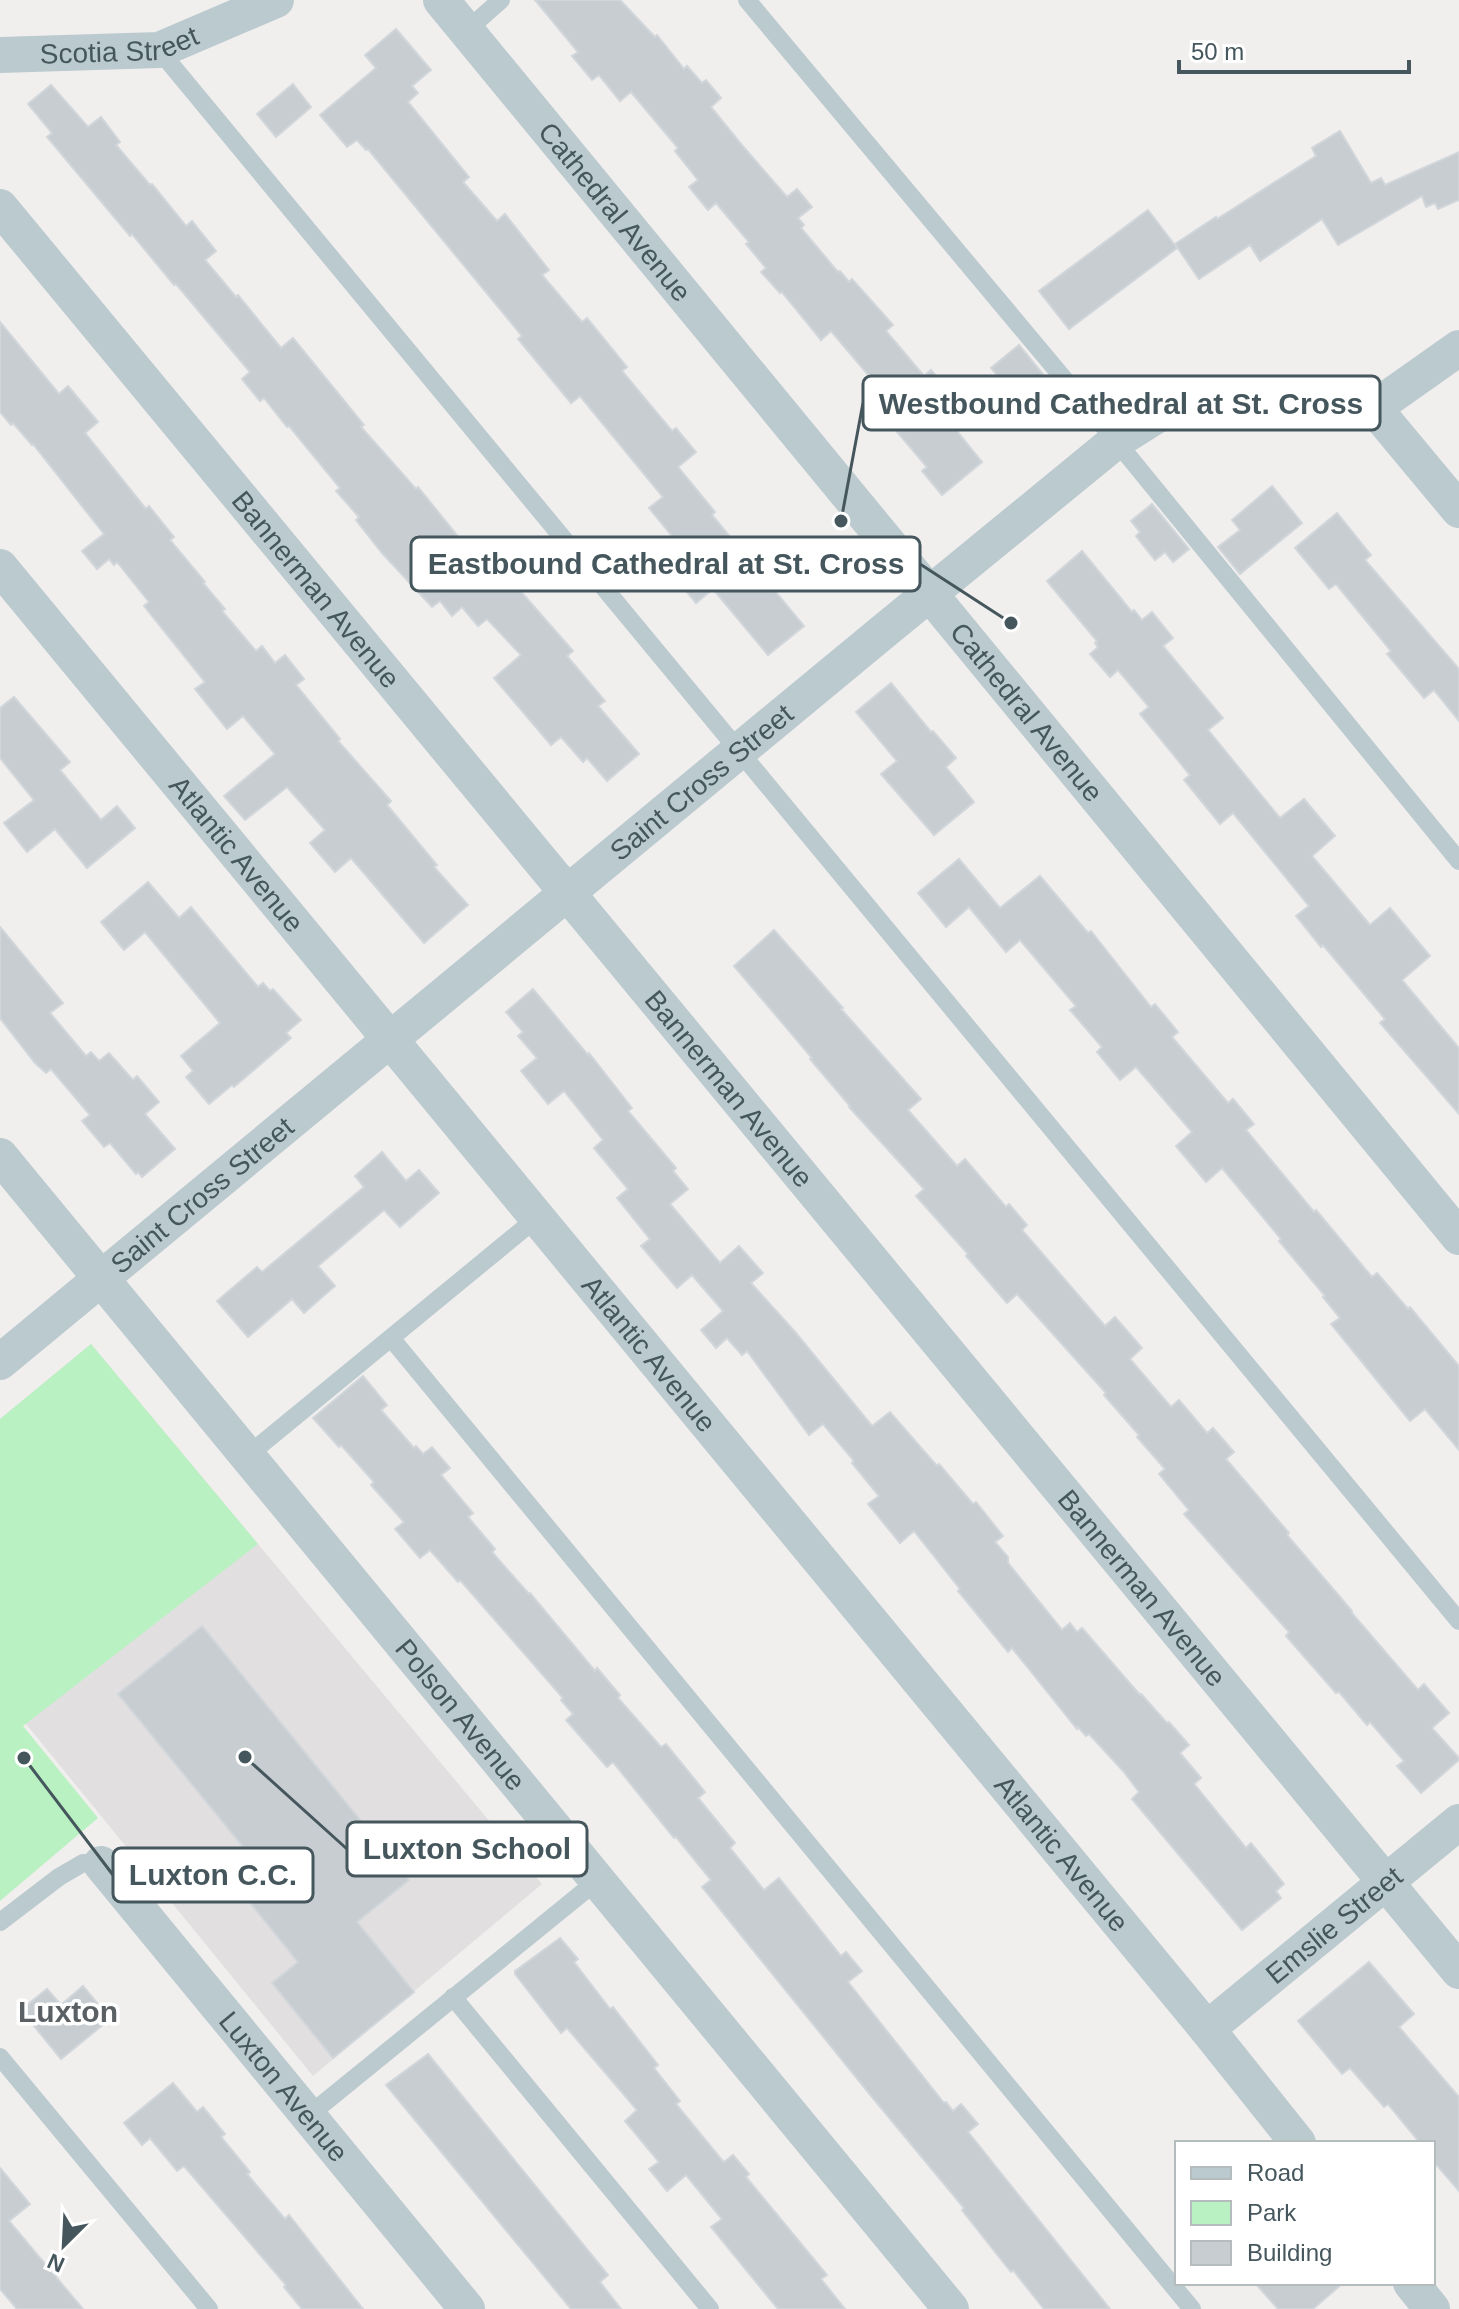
<svg xmlns="http://www.w3.org/2000/svg" width="1459" height="2309" viewBox="0 0 1459 2309" font-family="Arial,sans-serif">
<style>
.education{fill:#e2dfe1}
.green{fill:#b9f1c2}
.building{fill:#c7cdd1;stroke:#d1d6da;stroke-width:2}
.lines{fill:none;stroke-linecap:round;stroke-linejoin:round}
.service{stroke:#bbcace;stroke-width:18}
.minor{stroke:#bbcace;stroke-width:36}
.labels{text-anchor:middle;stroke-width:7;stroke-linejoin:round;paint-order:stroke}
.street-label{font-size:28px;fill:#45575d;stroke:#fff}
.neighbourhood-label{font-size:30px;font-weight:bold;fill:#5a6063;stroke:#fff}
.leader{fill:none;stroke:#45575d;stroke-width:3}
.callout-dot{fill:#45575d;stroke:#fff;stroke-width:3}
.callout{fill:#fff;stroke:#45575d;stroke-width:3}
.callout-label{font-size:30px;text-anchor:middle;font-weight:bold;fill:#45575d}
</style>
<rect width="100%" height="100%" fill="#f1eeee"/>
<path class="education" d="M91 1344 542 1884 313 2076 0 1692V1419Z"/>
<path class="green" d="M91 1344 258 1544 23 1726 98 1818 0 1901V1419Z"/>
<g class="building">
<path d="M535 0H620L655 37 657 35 684 69 687 66 702 83 706 80 721 98 711 107 741 144 787 197 797 189 812 207 798 218 804 225 801 228 838 272 840 271 849 282 852 279 893 325 886 331 924 376 931 370 950 392 935 404 982 462 942 495 922 471 927 467 875 406 886 396 831 331 821 340 782 292 780 293 761 272 766 268 746 244 749 242 716 203 708 210 689 187 698 180 675 151 678 148 631 92 620 101 599 75 592 80 572 56 578 52Z"/>
<path d="M396 29 431 70 412 86 418 93 408 102 469 177 463 182 497 221 505 214 549 270 542 275 582 322 587 318 627 367 622 371 672 431 676 428 696 452 678 467 715 512 712 515 804 626 768 655 713 589 696 603 672 574 691 559 649 508 663 497 580 396 571 403 518 339 522 336 368 149 366 150 357 140 347 147 320 115 376 68 365 55Z"/>
<path d="M293 84 311 107 276 137 257 114Z"/>
<path d="M51 85 88 127 101 117 120 142 116 145 150 185 152 184 186 226 192 221 216 251 205 260 236 297 238 295 281 348 293 338 364 425 361 427 416 489 418 487 498 586 508 577 573 651 567 656 605 701 598 706 639 754 607 781 587 758 583 762 561 737 551 745 494 678 521 655 487 619 478 626 462 607 452 616 440 601 432 607 382 553 356 520 359 517 336 491 340 488 289 426 287 427 264 398 260 401 242 379 250 372 176 284 174 285 132 234 130 236 47 137 52 133 28 104Z"/>
<path d="M1340 131 1371 183 1381 178 1385 185 1459 152V200L1438 209 1435 203 1426 207 1422 196 1338 245 1322 219 1260 261 1250 245 1199 279 1175 244 1216 217 1217 219 1316 156 1312 148Z"/>
<path d="M1148 210 1177 248 1069 329 1039 291Z"/>
<path d="M0 322 59 394 68 386 98 422 85 433 146 509 149 506 174 537 170 540 205 582 203 583 225 609 222 611 256 651 262 646 275 663 285 655 304 679 296 685 340 739 338 741 391 801 387 805 437 865 434 867 468 905 424 943 351 858 335 872 310 843 325 830 287 787 245 820 224 796 275 754 243 716 227 729 195 689 205 682 144 606 149 602 117 562 114 565 109 559 97 569 82 551 104 534 33 444 32 445 13 423 11 425 0 412Z"/>
<path d="M1019 345 1051 384 1023 406 991 368Z"/>
<path d="M1272 486 1302 523 1240 574 1218 547 1240 530 1232 520Z"/>
<path d="M1152 504 1189 549 1173 562 1165 552 1155 560 1136 536 1140 532 1131 521Z"/>
<path d="M1337 513 1371 555 1365 560 1459 669V721L1434 690 1424 698 1387 654 1391 651 1336 584 1329 589 1295 548Z"/>
<path d="M1082 551 1132 612 1134 610 1142 620 1152 612 1173 638 1163 646 1223 718 1208 730 1280 818 1304 799 1335 836 1312 856 1370 925 1390 908 1430 956 1402 980 1459 1048V1114L1380 1023 1385 1019 1323 945 1321 947 1296 916 1309 906 1233 813 1220 824 1184 780 1190 775 1140 714 1149 707 1118 670 1110 677 1090 654 1098 647 1095 643 1097 641 1047 581Z"/>
<path d="M891 683 931 732 933 731 956 758 946 767 974 802 934 835 881 774 897 761 856 712Z"/>
<path d="M14 697 70 762 60 770 101 820 117 806 135 828 87 868 55 829 27 852 4 823 34 800 0 758V708Z"/>
<path d="M959 859 1000 908 1040 876 1088 933 1091 931 1151 1007 1155 1004 1178 1032 1172 1037 1228 1103 1233 1099 1254 1124 1246 1130 1314 1212 1316 1210 1372 1277 1377 1273 1408 1309 1410 1307 1459 1366V1450L1425 1409 1410 1421 1331 1324 1340 1318 1323 1297 1325 1296 1279 1241 1281 1239 1222 1168 1206 1182 1176 1146 1192 1132 1136 1067 1120 1080 1097 1052 1102 1047 1070 1010 1076 1006 1020 940 1006 952 969 907 946 927 918 893Z"/>
<path d="M148 882 179 918 191 907 258 987 263 983 270 991 273 989 301 1020 286 1033 291 1038 234 1087 232 1085 209 1104 186 1077 193 1071 181 1056 220 1023 145 932 124 950 101 922Z"/>
<path d="M0 927 63 1003 50 1013 86 1056 91 1052 99 1061 109 1053 133 1080 137 1076 159 1102 145 1114 175 1149 142 1177 138 1172 136 1174 110 1143 104 1147 82 1121 90 1115 51 1069 46 1073 35 1063 0 1018Z"/>
<path d="M774 930 843 1008 841 1009 921 1099 908 1110 957 1166 965 1159 1006 1207 1009 1204 1027 1225 1022 1230 1105 1326 1115 1317 1142 1348 1130 1359 1171 1407 1179 1400 1207 1433 1213 1428 1234 1452 1226 1459 1289 1533 1287 1535 1352 1611 1351 1612 1418 1690 1424 1684 1449 1713 1432 1728 1459 1758V1760L1421 1793 1397 1766 1404 1761 1370 1722 1367 1725 1339 1692 1336 1693 1286 1636 1289 1632 1184 1514 1189 1510 1159 1474 1165 1469 1137 1437 1139 1435 1104 1395 1106 1393 1017 1294 1007 1303 966 1256 968 1254 916 1196 924 1189 849 1107 850 1106 810 1059 812 1058 734 966Z"/>
<path d="M533 989 588 1055 589 1053 632 1108 628 1111 676 1168 673 1171 688 1189 670 1204 720 1263 739 1246 763 1273 751 1283 796 1333 872 1426 890 1412 937 1466 939 1464 973 1504 976 1502 1003 1536 995 1542 1008 1557V1563L1062 1630 1070 1623 1077 1632 1082 1628 1140 1695 1141 1694 1167 1723 1169 1722 1189 1745 1180 1753 1201 1778 1194 1784 1246 1848 1251 1843 1284 1884 1276 1891 1281 1898 1242 1930 1132 1799 1139 1792 1124 1772 1089 1734 1086 1736 1078 1727 1077 1729 1012 1648 1008 1652 958 1591 960 1589 914 1531 900 1543 868 1504 879 1496 852 1463 854 1461 823 1424 809 1435 747 1351 742 1355 727 1338 716 1348 701 1330 723 1311 692 1275 677 1288 641 1246 650 1239 617 1198 628 1189 594 1148 603 1140 564 1091 548 1104 521 1071 537 1058 518 1036 523 1032 506 1012Z"/>
<path d="M382 1152 406 1181 419 1170 439 1193 400 1227 384 1210 318 1266 335 1286 304 1313 292 1299 248 1337 217 1301 257 1267 262 1272 364 1187 355 1176Z"/>
<path d="M363 1376 387 1405 381 1410 414 1448 416 1446 423 1454 432 1447 450 1468 441 1475 473 1513 468 1517 495 1549 492 1552 529 1594 530 1593 595 1671 597 1668 620 1695 618 1698 661 1747 666 1744 705 1792 698 1798 735 1843 730 1848 764 1890 779 1878 841 1956 846 1952 862 1971 848 1982 944 2103 946 2102 953 2111 961 2104 978 2124 968 2132 1110 2309H1044L1013 2270 1011 2272 995 2252 962 2210 964 2208 872 2097 702 1887 711 1880 676 1837 674 1838 613 1762 607 1767 566 1720 573 1714 561 1700 563 1698 460 1580 458 1582 430 1550 420 1558 395 1529 404 1522 371 1485 374 1482 341 1445 339 1447 313 1418Z"/>
<path d="M202 1626 409 1880 357 1922 414 1992 333 2058 272 1983 298 1962 226 1873 249 1854 118 1694Z"/>
<path d="M560 1938 578 1959 574 1962 610 2009 613 2007 658 2065 654 2068 680 2101 676 2104 721 2159 724 2162 733 2155 749 2174 746 2177 827 2275 821 2279 845 2309H778L711 2227 722 2219 686 2175 667 2191 649 2169 659 2162 625 2121 637 2110 567 2028 561 2033 515 1974V1971Z"/>
<path d="M1369 1962 1414 2014 1399 2027 1459 2097V2191L1433 2161V2143H1420L1388 2104 1384 2107 1350 2068 1342 2074 1298 2021Z"/>
<path d="M83 1986 110 2019 61 2059 21 2010 47 1989 61 2005Z"/>
<path d="M428 2054 608 2275 600 2282 621 2309H571L386 2085Z"/>
<path d="M173 2083 197 2112 203 2107 225 2134 221 2137 250 2172 247 2174 285 2219 289 2215 363 2309H302L284 2287 286 2285 184 2166 177 2171 150 2138 142 2145 124 2123Z"/>
<path d="M0 2168 30 2204 9 2221 83 2309H17L0 2289Z"/>
<path d="M1255 2283H1343L1313 2309H1278Z"/>
</g>
<g class="lines">
<g class="service">
<path d="M747 0 1116 441 1459 861"/>
<path d="M466 31 501 0"/>
<path d="M159 50 1459 1621"/>
<path d="M391 1338 1192 2309"/>
<path d="M247 1456 538 1217"/>
<path d="M0 1922 59 1877 83 1863 101 1864"/>
<path d="M453 1997 710 2309"/>
<path d="M0 2057 209 2309"/>
<path d="M308 2116 598 1880"/>
</g>
<g class="minor">
<path id="s1" d="M441 0 1459 1237"/>
<path id="s2" d="M0 55 159 50 276 0"/>
<path id="s3" d="M0 207 1459 1971"/>
<path d="M1374 408 1459 510"/>
<path id="s4" d="M0 567 1207 2029 1298 2143"/>
<path id="s5" d="M0 1156 951 2309"/>
<path id="s6" d="M0 1362 884 631 1116 441 1167 409 1209 400 1252 395 1374 408 1459 348"/>
<path id="s7" d="M101 1864 467 2309"/>
<path id="s8" d="M1207 2029 1459 1822"/>
<path d="M1411 2283 1432 2309"/>
</g>
</g>
<g class="labels">
<g class="street-label">
<text dy="10" stroke="none"><textPath href="#s2" startOffset="120">Scotia Street</textPath></text>
<text dy="10" stroke="none"><textPath href="#s1" startOffset="274">Cathedral Avenue</textPath></text>
<text dy="10" stroke="none"><textPath href="#s3" startOffset="496">Bannerman Avenue</textPath></text>
<text dy="10" stroke="none"><textPath href="#s1" startOffset="922">Cathedral Avenue</textPath></text>
<text dy="10" stroke="none"><textPath href="#s6" startOffset="910">Saint Cross Street</textPath></text>
<text dy="10" stroke="none"><textPath href="#s4" startOffset="372">Atlantic Avenue</textPath></text>
<text dy="10" stroke="none"><textPath href="#s3" startOffset="1144">Bannerman Avenue</textPath></text>
<text dy="10" stroke="none"><textPath href="#s6" startOffset="262">Saint Cross Street</textPath></text>
<text dy="10" stroke="none"><textPath href="#s4" startOffset="1020">Atlantic Avenue</textPath></text>
<text dy="10" stroke="none"><textPath href="#s3" startOffset="1792">Bannerman Avenue</textPath></text>
<text dy="10" stroke="none"><textPath href="#s5" startOffset="724">Polson Avenue</textPath></text>
<text dy="10" stroke="none"><textPath href="#s4" startOffset="1668">Atlantic Avenue</textPath></text>
<text dy="10" stroke="none"><textPath href="#s8" startOffset="164">Emslie Street</textPath></text>
<text dy="10" stroke="none"><textPath href="#s7" startOffset="288">Luxton Avenue</textPath></text>
</g>
<g class="neighbourhood-label">
<text x="68" y="2022">Luxton</text>
</g>
</g>
<path class="leader" d="M841 521L863 403M1011 623L920 564M245 1757L347 1849M24 1758L113 1875"/>
<g class="callout-dot">
<circle cx="841" cy="521" r="8"/>
<circle cx="1011" cy="623" r="8"/>
<circle cx="245" cy="1757" r="8"/>
<circle cx="24" cy="1758" r="8"/>
</g>
<g class="callout">
<rect x="863" y="376" width="517" height="54" rx="8"/>
<rect x="411" y="537" width="509" height="54" rx="8"/>
<rect x="347" y="1822" width="240" height="54" rx="8"/>
<rect x="113" y="1848" width="200" height="54" rx="8"/>
</g>
<g class="callout-label">
<text x="1121" y="414">Westbound Cathedral at St. Cross</text>
<text x="666" y="574">Eastbound Cathedral at St. Cross</text>
<text x="467" y="1859">Luxton School</text>
<text x="213" y="1885">Luxton C.C.</text>
</g>
<rect x="1175" y="2141" width="260" height="144" fill="#ffffff" stroke="#b5bcbe" stroke-width="2"/>
<rect x="1191" y="2167" width="40" height="12" fill="#bbcace" stroke="#b5bcbe" stroke-width="2"/>
<text x="1247" y="2181" font-size="24" fill="#45575d">Road</text>
<rect x="1191" y="2201" width="40" height="24" fill="#b9f1c2" stroke="#b5bcbe" stroke-width="2"/>
<text x="1247" y="2221" font-size="24" fill="#45575d">Park</text>
<rect x="1191" y="2241" width="40" height="24" fill="#c7cdd1" stroke="#b5bcbe" stroke-width="2"/>
<text x="1247" y="2261" font-size="24" fill="#45575d">Building</text>
<g transform="translate(64 2245) rotate(204)" stroke="#ffffff" stroke-width="6" paint-order="stroke">
<path d="M0-6L14 30L0 20L-14 30Z" fill="#45575d"/>
<text y="-12" font-size="22" font-weight="bold" text-anchor="middle" fill="#45575d">N</text>
</g>
<path d="M1179 60v12h230v-12" fill="none" stroke="#45575d" stroke-width="4"/>
<text x="1191" y="60" font-size="24" fill="#45575d" stroke="#ffffff" stroke-width="6" paint-order="stroke">50 m</text>
</svg>
